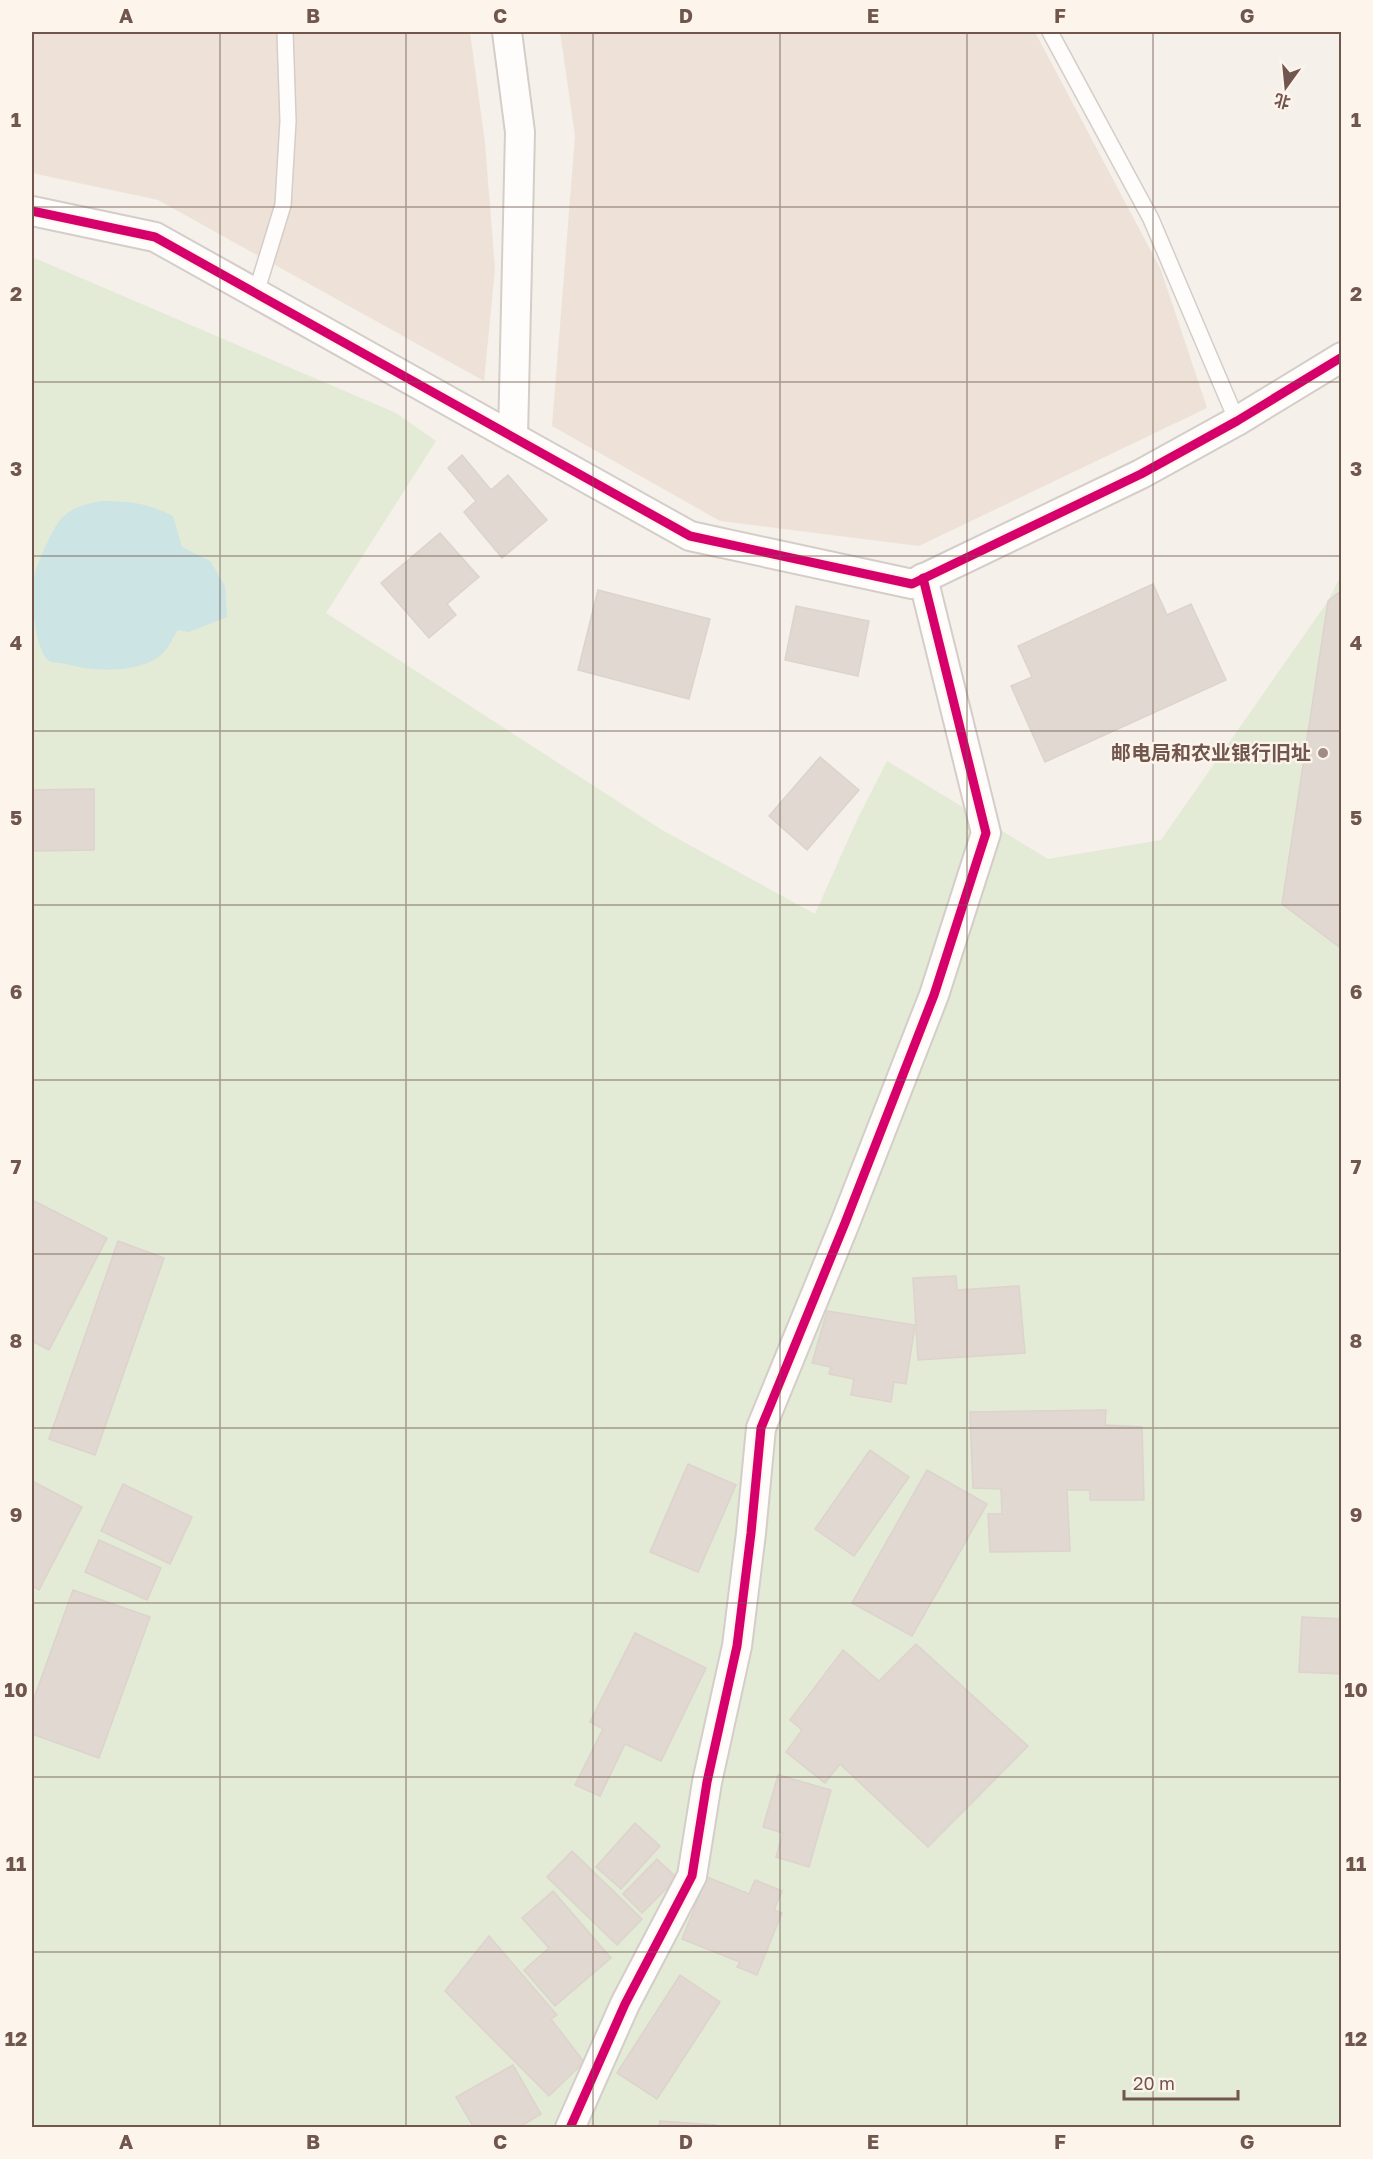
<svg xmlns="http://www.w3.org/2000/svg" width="1373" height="2159" viewBox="0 0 1373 2159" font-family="'Golos Text','Noto Sans SC',sans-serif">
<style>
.residential{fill:#eee2d8}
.green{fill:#e3ead6}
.water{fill:#cce4e4}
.building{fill:#e1d8d2;stroke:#ddd3cd;stroke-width:1.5}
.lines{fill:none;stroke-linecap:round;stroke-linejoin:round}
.service-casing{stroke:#d4cdc8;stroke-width:18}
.minor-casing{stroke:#d4cdc8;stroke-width:32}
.service{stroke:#fefdfc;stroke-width:15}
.minor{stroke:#fefdfc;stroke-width:28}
.cycleway-casing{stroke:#fdf4eb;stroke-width:13}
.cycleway{stroke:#d6006c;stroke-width:9}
.grid{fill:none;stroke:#70564d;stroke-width:1.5;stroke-opacity:0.55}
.poi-dot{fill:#9f8c84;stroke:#fdf4eb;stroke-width:2}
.labels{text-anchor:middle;stroke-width:4.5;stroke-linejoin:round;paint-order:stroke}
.poi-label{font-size:20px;font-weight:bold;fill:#70564d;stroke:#fdf4eb;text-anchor:end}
.neatline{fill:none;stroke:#70564d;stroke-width:2}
.grid-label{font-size:20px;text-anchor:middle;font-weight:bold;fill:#70564d}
</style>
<rect width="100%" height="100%" fill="#f5f0ea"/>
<g class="residential">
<path d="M32 32H470L485 143 495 269 484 381 158 200 32 173Z"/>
<path d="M560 32H1035L1161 270 1207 408 919 546 720 521 552 426 575 136Z"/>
</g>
<path class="green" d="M32 257 396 413 436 441 326 613 662 830 815 914 856 822 887 761 1048 859 1161 840 1328 601 1341 575V2127H32Z"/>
<path class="water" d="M101 501C129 501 147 503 173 516L182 547 210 561 225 586 227 617 189 632 178 630C173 637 169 647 163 653 142 674 92 672 67 664 59 662 51 665 46 658 34 643 30 592 35 573 39 560 52 530 60 520 71 507 86 504 101 501Z"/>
<g class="building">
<path d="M462 455 491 490 508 475 547 520 502 558 464 512 476 501 448 468Z"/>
<path d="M440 533 479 577 447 604 456 615 429 638 381 583Z"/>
<path d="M1153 584 1167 615 1191 604 1226 680 1045 762 1011 686 1032 677 1018 646Z"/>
<path d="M598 590 710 619 689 699 578 670Z"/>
<path d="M1342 590V949L1282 904 1328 601Z"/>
<path d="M796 606 869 621 858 676 785 660Z"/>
<path d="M820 757 859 790 807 850 769 816Z"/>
<path d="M94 789V850L32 851V790Z"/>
<path d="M32 1200 107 1238 49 1350 32 1341Z"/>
<path d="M118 1241 164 1258 95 1455 49 1439Z"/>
<path d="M956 1276 957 1290 1019 1286 1025 1353 918 1360 913 1278Z"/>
<path d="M827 1311 915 1325 906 1384 894 1382 891 1402 851 1395 854 1379 829 1374 831 1367 812 1363Z"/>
<path d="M1106 1410 1105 1425 1142 1427 1144 1500H1090V1490H1067L1070 1551 990 1552 988 1514H1002L1001 1489 973 1488 970 1412Z"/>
<path d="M870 1450 909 1477 854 1556 815 1529Z"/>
<path d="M688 1464 736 1485 698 1572 650 1552Z"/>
<path d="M927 1470 987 1504 912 1636 852 1603Z"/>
<path d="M32 1481 82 1507 39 1590 32 1586Z"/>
<path d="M123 1484 192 1517 170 1564 101 1531Z"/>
<path d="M99 1540 161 1568 147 1600 85 1572Z"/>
<path d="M73 1590 150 1617 99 1758 32 1734V1704Z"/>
<path d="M1302 1617 1342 1619V1674L1299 1672Z"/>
<path d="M635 1633 706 1668 661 1761 625 1744 600 1796 575 1785 603 1729 590 1722Z"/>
<path d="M916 1644 1028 1746 928 1847 840 1764 825 1783 786 1752 802 1730 790 1720 843 1650 879 1681Z"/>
<path d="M778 1775 831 1790 809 1867 776 1857 783 1833 763 1827Z"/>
<path d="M635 1823 660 1846 621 1889 596 1867Z"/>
<path d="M572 1851 642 1919 617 1945 547 1877Z"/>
<path d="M657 1859 677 1878 642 1913 623 1894Z"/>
<path d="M707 1877 749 1894 755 1880 782 1891 774 1910 782 1913 757 1975 737 1967 740 1962 682 1939Z"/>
<path d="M553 1891 611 1958 555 2006 524 1970 549 1948 522 1918Z"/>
<path d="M489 1936 557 2015 551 2019 584 2062 549 2096 445 1991Z"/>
<path d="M680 1975 720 2002 657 2099 617 2073Z"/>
<path d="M513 2065 541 2114 518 2128H474L456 2097Z"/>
<path d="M660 2121 716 2125 715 2128H659Z"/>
</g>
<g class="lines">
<g class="service-casing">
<g id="service">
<path d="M1050 32 1151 219 1237 421"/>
<path d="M256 293 283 205 288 121 285 32"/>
</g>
</g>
<g class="minor-casing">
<g id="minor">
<path d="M507 32 520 132 513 437"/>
<path d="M32 211 155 237 690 536 912 584 1141 474 1237 421 1342 357"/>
<path d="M570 2128 625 2004 692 1876 707 1782 737 1646 751 1533 761 1428 845 1223 934 995 986 833 923 578"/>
</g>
</g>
<use href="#service" class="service"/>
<use href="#minor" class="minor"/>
<g class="cycleway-casing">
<g id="cycleway">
<path d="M32 211 155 237 690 536 912 584 1141 474 1237 421 1342 357"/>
<path d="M570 2128 625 2004 692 1876 707 1782 737 1646 751 1533 761 1428 845 1223 934 995 986 833 923 578"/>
</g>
</g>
<use href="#cycleway" class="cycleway"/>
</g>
<path class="grid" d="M220 32V2128M406 32V2128M593 32V2128M780 32V2128M967 32V2128M1153 32V2128M32 207H1342M32 382H1342M32 556H1342M32 731H1342M32 905H1342M32 1080H1342M32 1254H1342M32 1428H1342M32 1603H1342M32 1777H1342M32 1952H1342"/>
<circle class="poi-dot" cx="1323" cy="753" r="6"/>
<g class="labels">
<g class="poi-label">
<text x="1311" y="760">邮电局和农业银行旧址</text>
</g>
</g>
<rect width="1373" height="2159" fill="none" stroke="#fdf4eb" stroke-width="66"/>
<g transform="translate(1286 87) rotate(195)" stroke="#fdf4eb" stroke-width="4.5" paint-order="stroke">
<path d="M0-4.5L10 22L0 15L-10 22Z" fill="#70564d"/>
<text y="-9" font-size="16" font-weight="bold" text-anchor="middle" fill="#70564d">北</text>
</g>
<path d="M1124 2090v9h114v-9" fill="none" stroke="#70564d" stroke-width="3"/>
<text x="1133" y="2090" font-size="18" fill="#70564d" stroke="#fdf4eb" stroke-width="4.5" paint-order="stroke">20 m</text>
<rect x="33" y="33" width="1307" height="2093" class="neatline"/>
<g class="grid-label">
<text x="126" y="23">A</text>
<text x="313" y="23">B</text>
<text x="500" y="23">C</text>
<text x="686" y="23">D</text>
<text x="873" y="23">E</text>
<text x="1060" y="23">F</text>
<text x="1247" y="23">G</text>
<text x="16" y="127">1</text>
<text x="1356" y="127">1</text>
<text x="16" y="301">2</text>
<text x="1356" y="301">2</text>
<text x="16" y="476">3</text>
<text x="1356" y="476">3</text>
<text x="16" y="650">4</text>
<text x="1356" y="650">4</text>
<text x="16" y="825">5</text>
<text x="1356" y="825">5</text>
<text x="16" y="999">6</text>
<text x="1356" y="999">6</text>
<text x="16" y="1174">7</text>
<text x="1356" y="1174">7</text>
<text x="16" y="1348">8</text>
<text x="1356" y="1348">8</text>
<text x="16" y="1522">9</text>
<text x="1356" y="1522">9</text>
<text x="16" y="1697">10</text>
<text x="1356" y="1697">10</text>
<text x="16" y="1871">11</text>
<text x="1356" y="1871">11</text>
<text x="16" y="2046">12</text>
<text x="1356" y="2046">12</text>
<text x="126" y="2149">A</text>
<text x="313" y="2149">B</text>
<text x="500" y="2149">C</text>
<text x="686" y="2149">D</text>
<text x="873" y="2149">E</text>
<text x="1060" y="2149">F</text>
<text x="1247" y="2149">G</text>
</g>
</svg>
